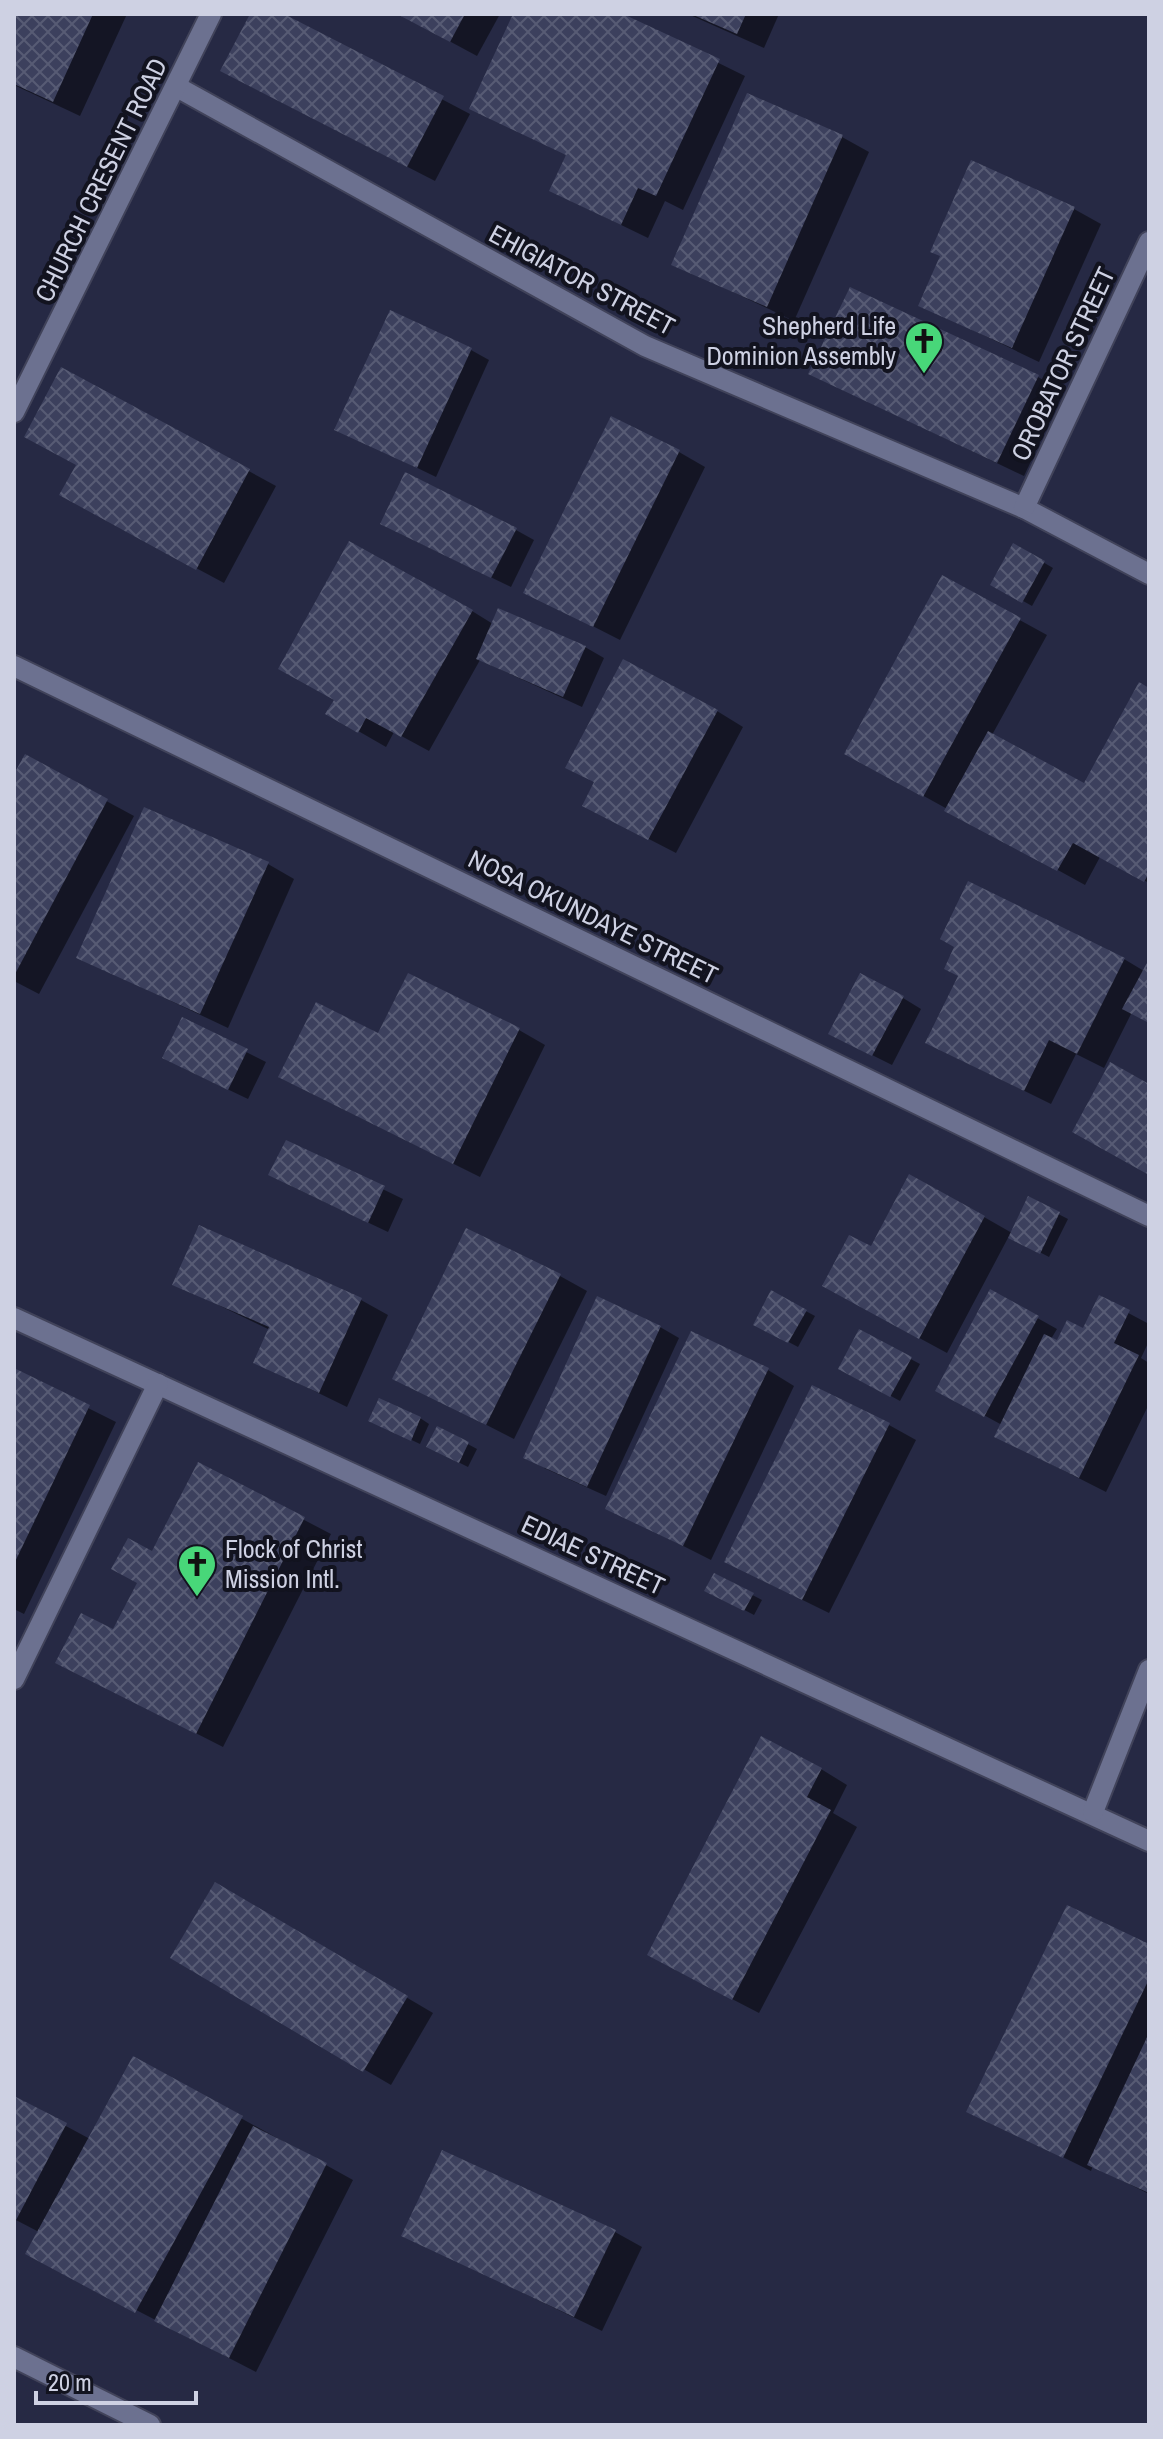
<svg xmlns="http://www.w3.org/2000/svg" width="1163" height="2439" viewBox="0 0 1163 2439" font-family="'Archivo Narrow',sans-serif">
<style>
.shadow{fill:#0007}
.building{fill:url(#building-cross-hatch)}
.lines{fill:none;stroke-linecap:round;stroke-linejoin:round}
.minor-casing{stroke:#41435a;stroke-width:24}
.minor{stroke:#6c7190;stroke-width:20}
.labels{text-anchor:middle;stroke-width:8;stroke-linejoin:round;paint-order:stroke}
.street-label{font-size:26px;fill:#ced1e3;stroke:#12131f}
.poi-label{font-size:26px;fill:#ced1e3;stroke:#12131f;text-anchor:end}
</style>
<defs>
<pattern id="building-cross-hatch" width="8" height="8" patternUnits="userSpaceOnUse" patternTransform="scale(2)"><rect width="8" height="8" fill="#3c405d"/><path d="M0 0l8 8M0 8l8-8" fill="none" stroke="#575b74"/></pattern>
</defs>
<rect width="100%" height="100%" fill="#262944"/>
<g class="shadow">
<path d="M14 14H127L80 116 14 85Z"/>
<path d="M252 14H280L470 114 435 181 250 86Z"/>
<path d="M399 14H500L477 56Z"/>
<path d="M515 14H619L745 76 683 210 665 201 648 238 551 191 576 157 471 108Z"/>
<path d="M688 14H779L764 48Z"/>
<path d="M842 137 869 152 794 321 674 264Z"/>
<path d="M1074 209 1101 224 1039 362 921 305 942 257Z"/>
<path d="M471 350 489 360 436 477 337 429Z"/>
<path d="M62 369 276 486 224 583 88 510Z"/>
<path d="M811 374 1038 377 1064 392 1024 476Z"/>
<path d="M679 452 705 467 620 640 526 592Z"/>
<path d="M516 530 534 540 511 587 401 534Z"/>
<path d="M1014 545 1053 568 1032 606 993 584Z"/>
<path d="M943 578 1047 635 992 735 1084 785 1149 690V883L1100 857 1085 885 873 768Z"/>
<path d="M472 611 493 624 585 647 604 658 582 707 480 660 429 751 394 732 386 747 327 713 336 699Z"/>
<path d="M717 711 743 727 676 853 612 820 596 783Z"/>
<path d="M25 757 134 816 39 994 14 981V778Z"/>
<path d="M268 864 294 879 228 1028 78 957Z"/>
<path d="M957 946 1124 959 1144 971 1149 963V1022L1132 1012 1104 1068 1076 1054 1051 1104 955 1057 960 976Z"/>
<path d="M903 998 921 1009 892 1065 850 1044Z"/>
<path d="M183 1020 266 1062 248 1099 183 1068Z"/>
<path d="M519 1030 545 1045 480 1177 307 1091 379 1036Z"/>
<path d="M286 1142 403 1199 388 1232 289 1185Z"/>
<path d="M1029 1199 1068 1219 1049 1257 1009 1236 947 1353 851 1301 872 1249 984 1217 1012 1233Z"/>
<path d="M560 1276 587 1291 514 1439 395 1378Z"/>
<path d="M175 1284 361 1300 388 1315 347 1407 255 1362 270 1330Z"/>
<path d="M991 1292 1057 1329 1051 1339 1058 1342 1084 1330 1100 1298 1149 1324V1341L1141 1358 1149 1363V1404L1106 1492 996 1436 1002 1425 938 1390Z"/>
<path d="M772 1293 815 1316 798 1347 755 1324Z"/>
<path d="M660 1327 679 1338 606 1496 544 1468Z"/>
<path d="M860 1332 920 1364 900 1401 840 1368Z"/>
<path d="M768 1370 794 1386 711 1560 608 1508Z"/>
<path d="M14 1371 116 1422 24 1614 14 1609Z"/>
<path d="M420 1418 429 1424 420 1444 380 1425Z"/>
<path d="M889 1425 916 1440 829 1613 754 1576Z"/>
<path d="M438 1428 477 1449 468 1467 438 1452Z"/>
<path d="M199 1465 331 1534 223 1747 58 1663 114 1632Z"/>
<path d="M714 1575 762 1600 754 1615 716 1595Z"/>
<path d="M821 1769 847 1785 833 1813 857 1827 759 2013 676 1970Z"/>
<path d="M216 1885 433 2013 391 2085 173 1958Z"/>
<path d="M1149 1946V2194L1093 2166 1091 2171 969 2111Z"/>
<path d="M134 2059 353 2180 256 2372 55 2268 39 2232 14 2219V2098L90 2139Z"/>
<path d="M615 2232 642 2247 602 2331 403 2235Z"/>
</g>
<g class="building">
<path d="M14 14H93L53 102 14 84Z"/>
<path d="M250 14H284L444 96 407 167 220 71Z"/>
<path d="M397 14H465L450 42Z"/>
<path d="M513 14H623L720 59 656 196 638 188 621 225 549 191 566 155 469 109Z"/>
<path d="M691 14H746L737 34Z"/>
<path d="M747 93 843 135 767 307 671 265Z"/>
<path d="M971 160 1075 207 1012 348 918 306 940 256 930 252Z"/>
<path d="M850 287 1039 375 997 463 808 374Z"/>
<path d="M390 310 472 348 417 468 334 430Z"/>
<path d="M61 367 250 469 196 570 59 495 76 465 24 437Z"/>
<path d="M611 416 680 450 593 627 523 593Z"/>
<path d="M405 472 517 528 491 578 380 524Z"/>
<path d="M349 541 473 610 401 737 366 718 358 733 325 714 334 700 278 669Z"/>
<path d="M1013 543 1045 561 1022 603 990 585Z"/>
<path d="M942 575 1021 618 923 797 844 754Z"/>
<path d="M498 608 586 646 563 697 476 659Z"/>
<path d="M623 659 718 710 648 840 582 806 594 782 565 768Z"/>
<path d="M1139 682 1149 688V873L1144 882 1073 843 1057 871 944 811 988 731 1084 783Z"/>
<path d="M25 754 108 799 14 976V774Z"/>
<path d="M144 807 269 862 200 1014 76 958Z"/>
<path d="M968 881 1125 958 1077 1054 1049 1040 1024 1091 925 1043 958 976 944 969 954 947 940 939Z"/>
<path d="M1149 959V1023L1122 1009Z"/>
<path d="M408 973 520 1028 453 1164 278 1077 316 1002 378 1033Z"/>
<path d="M860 973 904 996 872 1056 828 1034Z"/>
<path d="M182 1017 248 1049 228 1090 162 1058Z"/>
<path d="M1110 1062 1149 1084V1175L1072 1132Z"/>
<path d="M286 1140 385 1186 368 1223 268 1175Z"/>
<path d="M909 1174 985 1216 919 1339 822 1286 849 1235 871 1246Z"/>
<path d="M1028 1196 1060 1212 1040 1254 1008 1238Z"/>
<path d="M199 1225 362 1298 319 1393 253 1363 269 1327 172 1285Z"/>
<path d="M466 1228 561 1274 486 1425 392 1379Z"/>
<path d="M990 1289 1039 1316 984 1417 935 1391Z"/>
<path d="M771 1290 807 1310 788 1343 753 1325Z"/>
<path d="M1099 1295 1130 1310 1114 1343 1139 1355 1079 1478 994 1437 1044 1334 1057 1340 1067 1320 1083 1328Z"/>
<path d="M597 1296 661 1326 587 1487 523 1458Z"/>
<path d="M859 1329 912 1357 890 1397 838 1369Z"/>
<path d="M691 1331 769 1368 683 1546 605 1509Z"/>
<path d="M14 1368 90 1405 14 1564Z"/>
<path d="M812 1385 890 1423 802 1600 724 1562Z"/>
<path d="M379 1398 421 1417 411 1441 368 1421Z"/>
<path d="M437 1426 469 1442 459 1463 426 1447Z"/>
<path d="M198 1462 305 1517 196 1734 55 1663 81 1613 113 1629 137 1583 111 1569 128 1538 152 1551Z"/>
<path d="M714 1573 754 1593 744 1611 704 1591Z"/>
<path d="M761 1736 822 1768 807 1797 831 1810 732 2000 647 1955Z"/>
<path d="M215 1882 408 1996 363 2072 170 1958Z"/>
<path d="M1067 1905 1149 1944V1979L1063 2158 966 2112Z"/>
<path d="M1149 2033V2193L1087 2165Z"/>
<path d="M133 2056 243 2116 135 2313 25 2254Z"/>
<path d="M14 2096 67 2123 14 2224Z"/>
<path d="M253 2126 327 2163 229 2358 154 2321Z"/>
<path d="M442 2150 616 2230 574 2317 401 2236Z"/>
</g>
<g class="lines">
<g class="minor-casing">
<g id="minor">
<path d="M177 87 645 346 1024 508 1149 574"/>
<path d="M14 412 211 14"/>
<path d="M1024 508 1149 242"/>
<path d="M14 666 1149 1216"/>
<path d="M14 1318 1149 1841"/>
<path d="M14 1679 158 1384"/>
<path d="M1093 1812 1149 1670"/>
<path d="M14 2357 150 2425"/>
</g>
</g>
<use href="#minor" class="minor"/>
</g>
<defs>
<g id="church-pin" transform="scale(2)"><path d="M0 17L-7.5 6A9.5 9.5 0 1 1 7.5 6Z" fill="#48d779" stroke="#12131f"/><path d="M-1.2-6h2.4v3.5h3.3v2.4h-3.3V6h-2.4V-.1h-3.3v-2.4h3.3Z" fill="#111"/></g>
</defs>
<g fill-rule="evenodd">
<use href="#church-pin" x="924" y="341"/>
<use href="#church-pin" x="197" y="1564"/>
</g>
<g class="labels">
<g class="street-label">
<text transform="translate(101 180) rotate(-64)" y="9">CHURCH CRESENT ROAD</text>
<text transform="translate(582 280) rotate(28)" y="9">EHIGIATOR STREET</text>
<text transform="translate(1063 364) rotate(-65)" y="9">OROBATOR STREET</text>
<text transform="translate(593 917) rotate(26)" y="9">NOSA OKUNDAYE STREET</text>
<text transform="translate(593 1555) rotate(25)" y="9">EDIAE STREET</text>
</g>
<g class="poi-label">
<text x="896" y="335">Shepherd Life<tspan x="896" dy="30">Dominion Assembly</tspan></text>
<text x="225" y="1558" text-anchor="start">Flock of Christ<tspan x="225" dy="30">Mission Intl.</tspan></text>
</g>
</g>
<rect width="1163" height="2439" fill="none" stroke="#ced1e3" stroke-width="32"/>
<path d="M36 2391v12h160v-12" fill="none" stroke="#ced1e3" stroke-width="4"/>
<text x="48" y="2391" font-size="24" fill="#ced1e3" stroke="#12131f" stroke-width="6" paint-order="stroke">20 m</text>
</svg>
